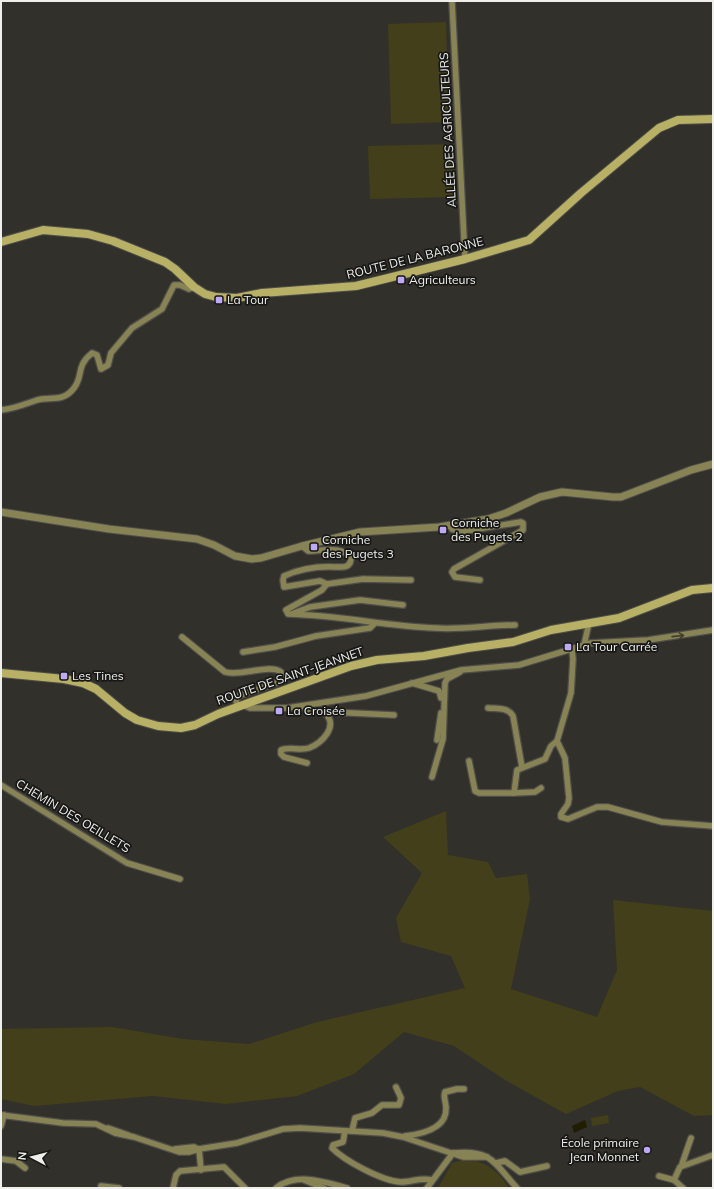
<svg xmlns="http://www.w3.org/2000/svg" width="714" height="1189" viewBox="0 0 714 1189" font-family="Mulish,sans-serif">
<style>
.green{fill:#433f1a}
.water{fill:#211e00}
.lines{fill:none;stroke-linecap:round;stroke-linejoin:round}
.minor-casing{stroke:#4f4e4a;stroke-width:8}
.tertiary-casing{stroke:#4f4e4a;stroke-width:9}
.secondary-casing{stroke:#4f4e4a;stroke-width:10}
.minor{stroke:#878354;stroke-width:5.5}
.tertiary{stroke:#878354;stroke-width:7}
.secondary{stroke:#b8b165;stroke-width:8}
.oneway{stroke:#3f3d2c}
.poi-dot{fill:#bea9f5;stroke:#181816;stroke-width:1.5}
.labels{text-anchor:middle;stroke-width:3.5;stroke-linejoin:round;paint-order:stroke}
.street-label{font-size:12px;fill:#eeeeeb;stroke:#181816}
.poi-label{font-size:12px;fill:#eeeeeb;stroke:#181816;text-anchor:start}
</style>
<rect width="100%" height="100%" fill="#31302b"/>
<g class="green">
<path d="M446 22 449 122 391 124 388 24Z"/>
<path d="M454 144 455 197 370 199 368 146Z"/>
<path d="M446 811 448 855 488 862 496 878 527 874 530 899 511 989 597 1017 617 970 613 900 713 911V1115L694 1116 640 1087 618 1091 566 1114 505 1080 454 1046 404 1032 354 1074 297 1096 226 1104 153 1096 34 1106 1 1099V1029L112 1027 183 1039 249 1044 317 1022 465 988 451 956 401 942 396 918 422 873 383 837Z"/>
<path d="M608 1115 609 1123 592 1126 591 1118Z"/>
<path d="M467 1159C487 1162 498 1171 509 1188H438L452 1163Z"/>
</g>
<path class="water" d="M585 1120 587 1127 574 1133 572 1126Z"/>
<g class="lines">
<g class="minor-casing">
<g id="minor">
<path d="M452 1 465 259"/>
<path d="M1 410C14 409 25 404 37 400 50 396 63 403 74 388 84 375 75 367 92 353L97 355 101 369 108 365 111 353 132 328 162 309 174 285H180L189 289 194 287"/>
<path d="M451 525 452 529 459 532 521 522 523 523V530L454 569 452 572 455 577 480 580"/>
<path d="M302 546 308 551C321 551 344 545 351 559L350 563C347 568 342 567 336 567 319 566 300 569 284 576L283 580 284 587 320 581 327 584 322 590 286 610 288 614C338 615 386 626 435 628 462 630 488 625 515 625"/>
<path d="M327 584 363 579 411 580"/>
<path d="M294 613 310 607 360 600 403 605"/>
<path d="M182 637 225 672C240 677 271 663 281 672L282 678 276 683 238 696 236 701 238 707"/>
<path d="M584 645 589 623"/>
<path d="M572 649 573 659 571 693 557 741 565 758 569 798 568 804 561 814V817L568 819 597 807H608L662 822 713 826"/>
<path d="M243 652 275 647 316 636 370 628 375 623"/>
<path d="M412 683 439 691 441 698"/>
<path d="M243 705 250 708H287L366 696 461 670 519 665 591 643 648 640 713 630"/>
<path d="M302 706 309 711 394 715"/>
<path d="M488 708C497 709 508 707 513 716L522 767"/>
<path d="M437 740 441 713"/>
<path d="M469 761 475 791 479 793H514L517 770 545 759 551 746 557 741"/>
<path d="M307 763 284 757 281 754V750C289 746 300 751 309 748 322 743 339 726 325 713"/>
<path d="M432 777 443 739 445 683 447 679 460 672"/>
<path d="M1 785 127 863 180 879"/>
<path d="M514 793 535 792 541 788"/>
<path d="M1 1115 63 1123 96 1124 115 1133 134 1137 179 1152H189L199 1149 237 1143 283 1129 300 1128 383 1133 403 1137 463 1157H487"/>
<path d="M1 1126 4 1115"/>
<path d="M108 1128 128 1135"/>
<path d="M345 1131 343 1142 333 1145 332 1148C345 1161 382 1181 401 1182 412 1182 420 1177 432 1180"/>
<path d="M352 1131 355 1118 372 1113 382 1105H399L401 1098 396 1087"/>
<path d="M405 1136C422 1134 447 1129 446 1108 446 1102 443 1097 445 1092L457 1089H464"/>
<path d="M175 1149 194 1147 198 1149"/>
<path d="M199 1149 201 1170"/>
<path d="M453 1153C492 1149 494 1163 517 1188"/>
<path d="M1 1159 16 1161 25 1168"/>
<path d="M496 1163 505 1161 520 1172 547 1166"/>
<path d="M682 1164 691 1138"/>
<path d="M659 1176 674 1180"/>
<path d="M304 1180 324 1188"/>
<path d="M101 1186 119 1188"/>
<path d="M173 1188 176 1175 180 1171 224 1167 245 1188"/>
<path d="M276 1188C296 1172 325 1182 347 1188"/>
<path d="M427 1188 453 1153"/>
<path d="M683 1188 674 1180 680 1167 713 1155"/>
</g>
</g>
<g class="tertiary-casing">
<path id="tertiary" d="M1 512 109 529 197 539 214 545 235 556 252 559 261 558 302 546 360 532 439 527 488 519 506 513 540 497 562 492 613 497H621L691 470 713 464"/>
</g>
<g class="secondary-casing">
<g id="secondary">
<path d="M1 242 43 230 88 234 113 241 165 262 175 269 194 287 205 294 216 297 237 298 262 293 356 286 465 259 529 240 581 193 659 128 678 120 713 119"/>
<path d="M1 673 64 679 83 683 96 689 125 713 137 720 158 726 181 728 195 725 218 714 351 666 377 660 424 656 468 648 513 642 551 630 619 618 692 590 713 588"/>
</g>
</g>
<use href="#minor" class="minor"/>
<use href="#tertiary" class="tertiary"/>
<use href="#secondary" class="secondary"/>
</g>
<defs><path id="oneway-shaft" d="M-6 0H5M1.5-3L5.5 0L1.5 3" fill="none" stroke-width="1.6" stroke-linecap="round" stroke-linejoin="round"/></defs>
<use class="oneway" href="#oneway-shaft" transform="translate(678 636) rotate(-6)"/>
<g class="poi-dot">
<rect x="397" y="276" width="8" height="8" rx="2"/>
<rect x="215" y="296" width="8" height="8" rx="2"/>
<rect x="439" y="526" width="8" height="8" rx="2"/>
<rect x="310" y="543" width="8" height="8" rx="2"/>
<rect x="564" y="643" width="8" height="8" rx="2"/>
<rect x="60" y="672" width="8" height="8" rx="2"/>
<rect x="275" y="707" width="8" height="8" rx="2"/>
<circle cx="647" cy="1150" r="4"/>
</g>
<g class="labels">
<g class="street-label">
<text transform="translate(448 130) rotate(-93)" y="4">ALLÉE DES AGRICULTEURS</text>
<text transform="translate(415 258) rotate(-14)" y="4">ROUTE DE LA BARONNE</text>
<text transform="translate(290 676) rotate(-19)" y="4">ROUTE DE SAINT-JEANNET</text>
<text transform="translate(73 816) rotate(31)" y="4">CHEMIN DES OEILLETS</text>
</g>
<g class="poi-label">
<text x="409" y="284">Agriculteurs</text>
<text x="227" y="304">La Tour</text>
<text x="451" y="527">Corniche<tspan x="451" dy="14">des Pugets 2</tspan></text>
<text x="322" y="544">Corniche<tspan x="322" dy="14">des Pugets 3</tspan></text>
<text x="576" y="651">La Tour Carrée</text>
<text x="72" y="680">Les Tines</text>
<text x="287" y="715">La Croisée</text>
<text x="639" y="1147" text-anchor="end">École primaire<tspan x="639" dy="14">Jean Monnet</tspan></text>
</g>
</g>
<rect width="714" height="1189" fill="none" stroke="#eeeeeb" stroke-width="4"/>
<g transform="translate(32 1157) rotate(277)" stroke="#181816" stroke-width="3" paint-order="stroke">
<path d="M0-3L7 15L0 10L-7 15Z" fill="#eeeeeb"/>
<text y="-6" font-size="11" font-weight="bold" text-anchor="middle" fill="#eeeeeb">N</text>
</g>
</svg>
